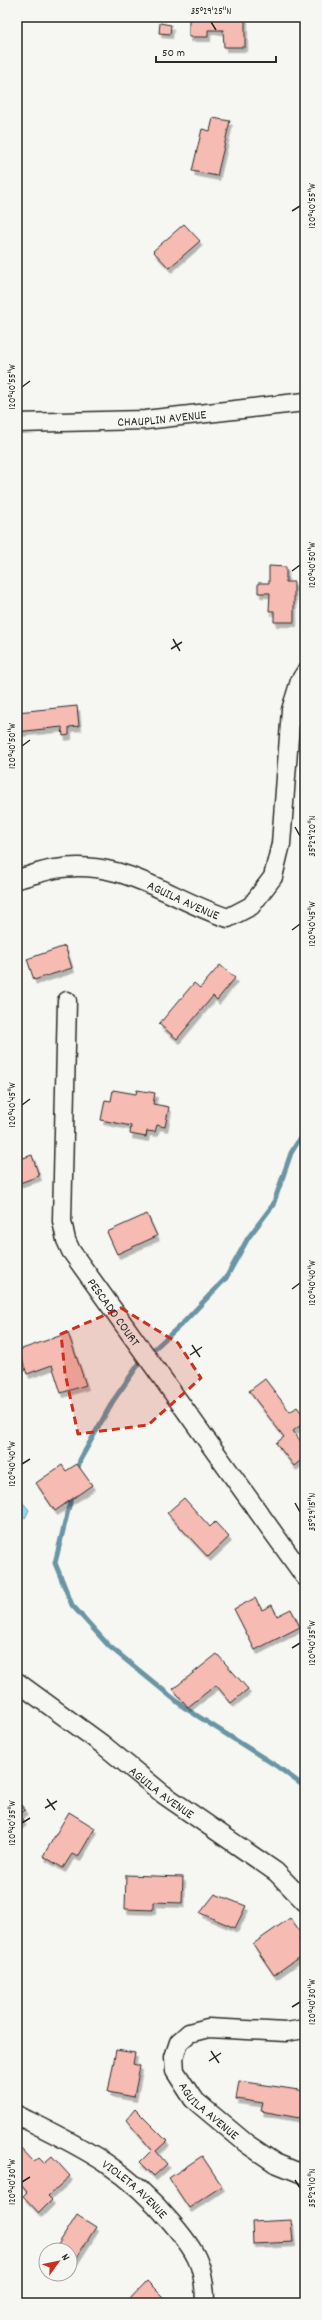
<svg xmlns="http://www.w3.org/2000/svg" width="322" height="2320" viewBox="0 0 322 2320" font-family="Dekko,sans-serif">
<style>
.water{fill:#94dcf5;stroke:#6a95a4}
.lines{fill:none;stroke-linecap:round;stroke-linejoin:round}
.stream{stroke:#6a95a4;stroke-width:5}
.building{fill:#f6bbb2;stroke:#2b2b2b;filter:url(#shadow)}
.street-casing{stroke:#2b2b2b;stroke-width:21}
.street{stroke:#f6f6f2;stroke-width:18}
.marked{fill:#c8321e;fill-opacity:0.2;stroke:#c8321e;stroke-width:3;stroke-dasharray:8 5;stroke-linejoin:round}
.ticks{fill:none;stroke:#2b2b2b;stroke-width:1.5}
.labels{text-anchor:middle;stroke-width:4;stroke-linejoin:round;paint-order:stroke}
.street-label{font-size:13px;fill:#2b2b2b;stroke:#f6f6f2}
.neatline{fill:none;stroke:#2b2b2b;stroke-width:1.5}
.ticks-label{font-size:10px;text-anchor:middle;fill:#2b2b2b}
</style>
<defs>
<filter id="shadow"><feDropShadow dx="2.5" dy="4.5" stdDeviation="0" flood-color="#0004"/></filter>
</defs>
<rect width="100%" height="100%" fill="#f6f6f2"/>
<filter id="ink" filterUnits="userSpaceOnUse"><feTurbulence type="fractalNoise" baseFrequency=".025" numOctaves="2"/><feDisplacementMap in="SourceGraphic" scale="8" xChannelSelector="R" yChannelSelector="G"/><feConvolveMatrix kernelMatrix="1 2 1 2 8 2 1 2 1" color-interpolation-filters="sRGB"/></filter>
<g filter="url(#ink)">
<path class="water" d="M17 1496 29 1510 25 1518 17 1513Z"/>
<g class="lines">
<g class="stream">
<path d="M77 1472 80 1460 113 1401 141 1361 185 1321 226 1278 248 1238 273 1205 291 1153 305 1130"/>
<path d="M72 1494 55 1563 72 1605 109 1646 185 1708 278 1767 305 1787"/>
</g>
</g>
<g class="building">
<path d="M214 17H245V47H224L223 30H208V37H189V18Z"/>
<path d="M160 23 171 25 170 34 159 33Z"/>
<path d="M213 118 230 121 217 176 192 171 202 129 210 131Z"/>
<path d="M184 224 200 241 169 268 153 251Z"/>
<path d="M269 566 286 567V582H294V622H274V611H269L270 593H258V583H269Z"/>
<path d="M77 706 79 726 69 727V735L63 736 62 727 17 732V712Z"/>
<path d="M65 946 72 968 34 980 27 959Z"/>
<path d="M220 965 235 978 217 1000 213 996 177 1039 159 1024 194 983 200 988Z"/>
<path d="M113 1090 136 1094 137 1090 155 1093 153 1104 169 1107 165 1127 157 1125 155 1132 147 1131 146 1137 130 1134 131 1126 101 1120 105 1100 111 1101Z"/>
<path d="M32 1155 39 1176 17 1184V1160Z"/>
<path d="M147 1214 157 1236 117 1254 107 1232Z"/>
<path d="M68 1333 86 1385 61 1393 52 1365 27 1374 19 1350Z"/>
<path d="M265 1379 290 1412 297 1407 305 1417V1422L293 1431 305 1447V1457L294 1466 276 1443 284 1437 249 1391Z"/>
<path d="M77 1464 92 1485 55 1511 36 1483 62 1465 66 1471Z"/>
<path d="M184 1498 210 1527 215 1522 229 1537 208 1557 167 1513Z"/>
<path d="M255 1598 262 1610 272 1605 277 1616 291 1609 300 1627 255 1650 234 1609Z"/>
<path d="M217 1654 248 1689 231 1703 216 1685 188 1707 173 1689Z"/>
<path d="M17 1800 25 1810 19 1815 24 1821 17 1827Z"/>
<path d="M69 1812 95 1828 78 1857 72 1854 63 1868 43 1856Z"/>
<path d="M126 1875 183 1877 182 1903 153 1902V1910L125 1909Z"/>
<path d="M215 1894 246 1906 235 1928 200 1913Z"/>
<path d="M290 1918 303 1937 299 1940 305 1949V1953L274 1975 253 1944Z"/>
<path d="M116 2050 135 2053 133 2064 140 2066 134 2097 108 2092Z"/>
<path d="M239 2081 305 2091V2119L261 2111 263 2103 236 2099Z"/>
<path d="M135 2109 167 2141 156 2151 167 2164 154 2176 140 2162 152 2150 126 2120Z"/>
<path d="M21 2148 34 2162 39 2158 44 2163 52 2156 70 2176 48 2196 52 2200 39 2213 23 2196 27 2192 17 2180V2152Z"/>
<path d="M202 2156 222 2186 189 2208 169 2178Z"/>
<path d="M77 2215 96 2227 75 2260 70 2257V2250L56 2248Z"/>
<path d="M291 2220 293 2242 253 2244 252 2222Z"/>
<path d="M147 2281 169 2303H126Z"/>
</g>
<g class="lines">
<g class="street-casing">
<g id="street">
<path id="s1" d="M17 423 145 420 305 402"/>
<path id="s2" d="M17 879C30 876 42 871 55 869 122 857 169 899 228 918L251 906 273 877 281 844 291 710 300 681 305 673"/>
<path id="s3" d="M67 1001 62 1221 66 1240 71 1251 305 1577"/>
<path id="s4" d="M17 1682 102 1744 163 1794 276 1872 305 1902"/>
<path id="s5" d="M305 2029 286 2032 208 2028 189 2033 179 2042 174 2057 175 2071 193 2099 247 2144 275 2163 305 2175"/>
<path id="s6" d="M17 2115C81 2147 124 2166 171 2222 195 2250 205 2265 205 2303"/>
</g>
</g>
<use href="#street" class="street"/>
</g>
</g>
<path class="marked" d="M121 1308 178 1343 201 1378 148 1425 78 1434 65 1373 61 1334Z"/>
<path class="ticks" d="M211 22 216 30M292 211 300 206M22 387 30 381M292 571 300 565M173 639 180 651M171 649 182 642M22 746 30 740M295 827 300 836M292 930 300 924M22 1105 30 1099M292 1289 300 1283M192 1345 200 1357M190 1355 202 1347M22 1464 30 1459M295 1503 300 1512M292 1648 300 1643M47 1799 55 1810M45 1808 57 1801M22 1823 30 1818M292 2007 300 2002M211 2051 219 2063M209 2061 221 2053M295 2180 300 2188M22 2182 30 2177"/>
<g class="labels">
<g class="street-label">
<text dy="5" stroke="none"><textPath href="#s1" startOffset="145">CHAUPLIN AVENUE</textPath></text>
<text dy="5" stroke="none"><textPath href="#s2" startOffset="174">AGUILA AVENUE</textPath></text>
<text dy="5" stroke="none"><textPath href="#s3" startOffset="326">PESCADO COURT</textPath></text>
<text dy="5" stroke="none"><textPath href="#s4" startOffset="182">AGUILA AVENUE</textPath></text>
<text dy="5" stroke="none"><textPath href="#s5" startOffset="213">AGUILA AVENUE</textPath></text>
<text dy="5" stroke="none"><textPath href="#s6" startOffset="140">VIOLETA AVENUE</textPath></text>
</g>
</g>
<rect width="322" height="2320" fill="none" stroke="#f6f6f2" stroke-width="44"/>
<g transform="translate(58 2262) rotate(57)"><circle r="19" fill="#f6f6f2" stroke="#a5a5a2"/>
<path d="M0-3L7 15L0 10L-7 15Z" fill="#c8321e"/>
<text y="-6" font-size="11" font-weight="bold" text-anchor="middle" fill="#2b2b2b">N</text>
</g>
<path d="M156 56v6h120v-6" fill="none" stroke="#2b2b2b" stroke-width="2"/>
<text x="162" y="56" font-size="12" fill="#2b2b2b" stroke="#f6f6f2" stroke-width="3" paint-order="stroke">50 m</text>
<rect x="22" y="22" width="278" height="2276" class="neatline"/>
<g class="ticks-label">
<text x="211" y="14">35°29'25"N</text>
<text transform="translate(311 206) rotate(-90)" y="4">120°40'55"W</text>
<text transform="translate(11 387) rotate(-90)" y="4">120°40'55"W</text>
<text transform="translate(311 565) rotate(-90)" y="4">120°40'50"W</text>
<text transform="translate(11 746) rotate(-90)" y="4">120°40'50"W</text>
<text transform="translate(311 836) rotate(-90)" y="4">35°29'20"N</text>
<text transform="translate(311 924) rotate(-90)" y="4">120°40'45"W</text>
<text transform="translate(11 1105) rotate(-90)" y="4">120°40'45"W</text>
<text transform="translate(311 1283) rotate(-90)" y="4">120°40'40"W</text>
<text transform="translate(11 1464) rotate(-90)" y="4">120°40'40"W</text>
<text transform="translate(311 1512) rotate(-90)" y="4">35°29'15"N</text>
<text transform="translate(311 1643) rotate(-90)" y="4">120°40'35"W</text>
<text transform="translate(11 1823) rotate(-90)" y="4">120°40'35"W</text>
<text transform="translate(311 2002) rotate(-90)" y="4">120°40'30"W</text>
<text transform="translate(11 2182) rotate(-90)" y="4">120°40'30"W</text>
<text transform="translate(311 2188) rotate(-90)" y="4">35°29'10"N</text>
</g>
</svg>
